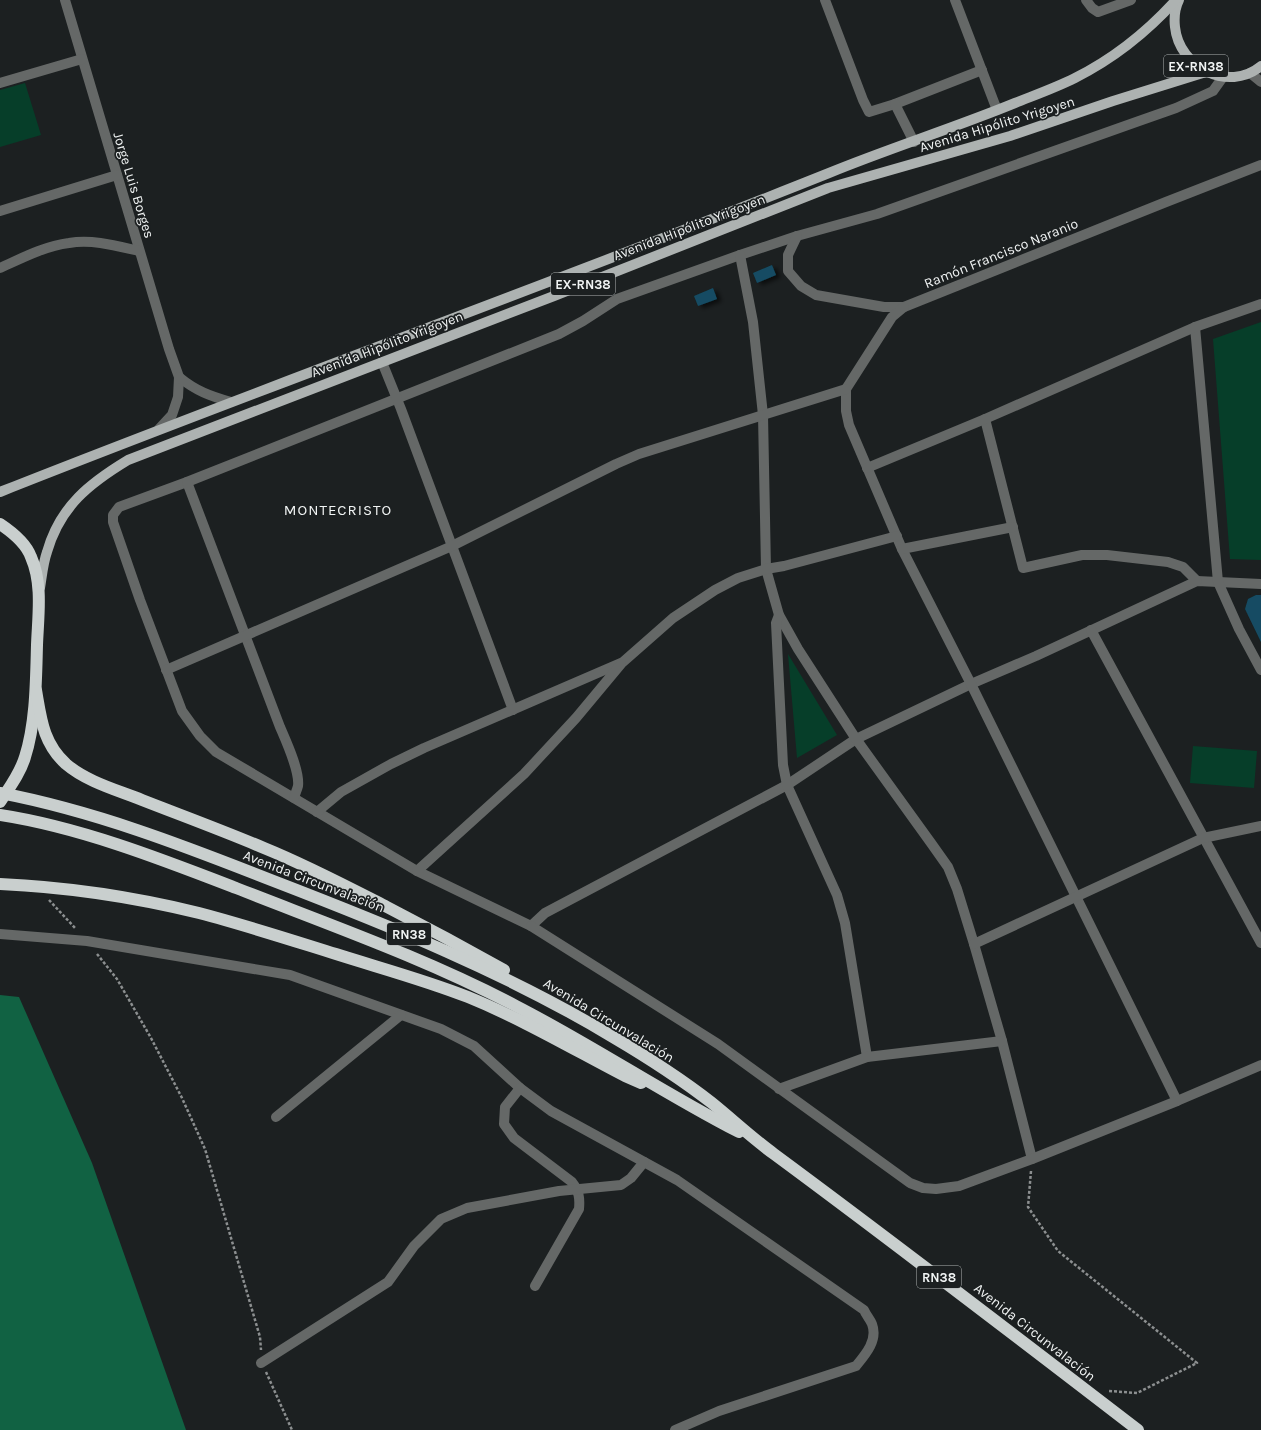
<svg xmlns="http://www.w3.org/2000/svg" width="1261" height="1430" viewBox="0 0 1261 1430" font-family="Karla,sans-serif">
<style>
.green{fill:#063e29}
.forest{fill:#116243}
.building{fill:#144c63;filter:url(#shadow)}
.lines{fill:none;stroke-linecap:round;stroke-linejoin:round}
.path{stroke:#8c8f90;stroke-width:2.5;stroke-dasharray:3 2;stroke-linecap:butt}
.minor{stroke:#656867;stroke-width:10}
.major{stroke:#adb2b1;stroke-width:10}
.highway{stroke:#c9cfce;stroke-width:12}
.labels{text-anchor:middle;stroke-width:3.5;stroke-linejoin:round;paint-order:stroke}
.shield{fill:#1c2021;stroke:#b1b4b5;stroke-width:1}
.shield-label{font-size:13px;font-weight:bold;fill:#f1f4f4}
.street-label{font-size:14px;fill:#f1f4f4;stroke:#1c2021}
.neighbourhood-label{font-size:15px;letter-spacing:1px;fill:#f1f4f4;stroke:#1c2021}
</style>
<defs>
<filter id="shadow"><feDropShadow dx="4.5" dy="2.5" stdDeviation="2" flood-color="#0009"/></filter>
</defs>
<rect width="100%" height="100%" fill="#1c2021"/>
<g class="green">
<path d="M25 83 41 135 0 147V90Z"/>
<path d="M1261 322V560L1230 559 1213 339Z"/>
<path d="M788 654 837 735 797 758Z"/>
<path d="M1193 746 1257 751 1254 788 1190 783Z"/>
</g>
<path class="forest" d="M0 995 19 997 92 1163 186 1430H0Z"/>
<g class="building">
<path d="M772 265 776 275 757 283 753 273Z"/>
<path d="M713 288 717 299 698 306 694 296Z"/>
<path d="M1256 595H1261V642L1245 609 1248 599Z"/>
</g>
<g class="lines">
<g class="path">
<path d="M49 900 76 929"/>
<path d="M97 954 117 979 151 1038 182 1098 205 1149 260 1337 261 1350"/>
<path d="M1031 1171 1028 1207 1058 1251 1197 1363 1137 1393 1109 1391"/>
<path d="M266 1372 292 1430"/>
</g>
<g class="minor">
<path d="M65 0 169 349 179 377 178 397 172 415 159 429"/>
<path d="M825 0 863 100 869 112 895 104 982 70"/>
<path d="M955 0 997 110"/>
<path d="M1086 0 1092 8 1098 12 1131 0"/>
<path d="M1250 73 1261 82"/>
<path d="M1223 77 1213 91 1176 108 1139 121 877 214 797 236 740 255 617 299 583 321 559 334 187 482 119 507 113 515V522L140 600 182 711 200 736 216 752 417 871 531 926 545 913 787 785 856 739 971 684 1036 656 1197 581 1261 584"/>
<path d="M0 83 82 59"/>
<path d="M895 104 914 142"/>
<path d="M0 211 117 175"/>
<path d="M797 236 788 255V271L801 286 816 295 884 307H904L1166 202 1261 165"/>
<path d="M740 255 753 322 763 415 766 569 779 615 798 649 856 739 931 843 948 867 957 889 974 944 1002 1041 1032 1159"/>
<path d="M0 268C22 258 45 246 69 243 93 239 117 246 139 251"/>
<path d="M904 307 892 317 846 389V411L849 425 902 549 971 684 1177 1101"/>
<path d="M1195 327 1218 582 1239 629 1261 670"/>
<path d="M382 362 401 409 513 710"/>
<path d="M179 377C196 391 210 396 231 402"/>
<path d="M985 419 1023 568 1082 555H1107L1168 562 1183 567 1197 581"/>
<path d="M867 468 985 419 1195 327 1261 304"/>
<path d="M187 482 280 727C286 741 300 771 298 786 297 790 295 794 294 798"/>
<path d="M902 549 1013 527"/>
<path d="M779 615 776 623 783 765 787 785 837 895 845 923 867 1057"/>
<path d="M1091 630 1261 943"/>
<path d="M166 670 452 546 616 464 639 454 846 389"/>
<path d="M317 812 341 792 391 764 424 748 623 662 673 618 715 590 738 578 766 569 784 566 897 536"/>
<path d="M417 871 524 774 576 718 621 664"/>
<path d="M531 926 718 1044 910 1183 923 1188 936 1189 959 1186 1032 1159 1177 1101 1261 1065"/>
<path d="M0 934 87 941 290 975 441 1029 474 1046 520 1088 551 1111 677 1180 864 1310C866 1315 870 1319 872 1324 878 1340 866 1354 856 1366L719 1411 675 1430"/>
<path d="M974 944 1203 838 1261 826"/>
<path d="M520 1088 505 1107 504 1124 514 1138 572 1182C579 1191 580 1198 579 1209L535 1286"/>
<path d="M779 1089 867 1057 1002 1041"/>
<path d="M276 1117 401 1015"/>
<path d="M261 1363 388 1282 414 1246 441 1219 467 1208 559 1191 621 1185 631 1178 644 1162"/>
</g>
<g class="major">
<path d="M1179 0C1175 8 1174 18 1175 27 1179 67 1228 93 1261 66"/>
<path d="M0 492C275 383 554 283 829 173 890 148 954 128 1015 103 1035 95 1055 88 1075 78 1113 59 1147 32 1176 0"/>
<path d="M40 588C42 576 43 563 47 552 60 506 90 483 128 460L554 296 828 188 1010 136 1113 101 1206 72"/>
</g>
<g class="highway">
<path d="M0 524C12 532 26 543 31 557 43 584 38 616 37 645 36 680 36 723 25 757 20 774 9 788 0 802"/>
<path d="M36 690C41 719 43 743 66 764 87 782 117 790 142 800 183 816 224 831 264 848 306 865 346 886 387 907 426 927 465 948 504 970"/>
<path d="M0 793C94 811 182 845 271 880 388 925 505 972 613 1037 647 1057 681 1079 712 1103 733 1120 752 1138 774 1154 896 1244 1017 1337 1138 1430"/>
<path d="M0 815C79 827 161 859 236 888 330 925 427 959 516 1006 592 1045 663 1093 739 1132"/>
<path d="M0 884C67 887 134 897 199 913 245 925 291 940 336 954 380 968 425 980 468 997 522 1019 573 1049 625 1076L641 1083"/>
</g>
</g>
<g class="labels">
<g class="shield">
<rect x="1164" y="55" width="64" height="22" rx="3"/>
<rect x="551" y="273" width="64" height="22" rx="3"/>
<rect x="387" y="923" width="44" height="22" rx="3"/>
<rect x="917" y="1266" width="44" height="22" rx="3"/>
</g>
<g class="shield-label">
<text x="1196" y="71">EX-RN38</text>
<text x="583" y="289">EX-RN38</text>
<text x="409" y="939">RN38</text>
<text x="939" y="1282">RN38</text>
</g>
<g class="street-label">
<text transform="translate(997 124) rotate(-17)" y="5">Avenida Hipólito Yrigoyen</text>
<text transform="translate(134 185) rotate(73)" y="5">Jorge Luis Borges</text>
<text transform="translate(689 227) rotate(-21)" y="5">Avenida Hipólito Yrigoyen</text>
<text transform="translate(1001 253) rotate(-22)" y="5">Ramón Francisco Naranio</text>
<text transform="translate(387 344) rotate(-21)" y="5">Avenida Hipólito Yrigoyen</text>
<text transform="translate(314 881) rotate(21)" y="5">Avenida Circunvalación</text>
<text transform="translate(609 1020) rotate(31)" y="5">Avenida Circunvalación</text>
<text transform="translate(1035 1332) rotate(38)" y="5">Avenida Circunvalación</text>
</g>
<g class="neighbourhood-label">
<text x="338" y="515">MONTECRISTO</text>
</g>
</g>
</svg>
